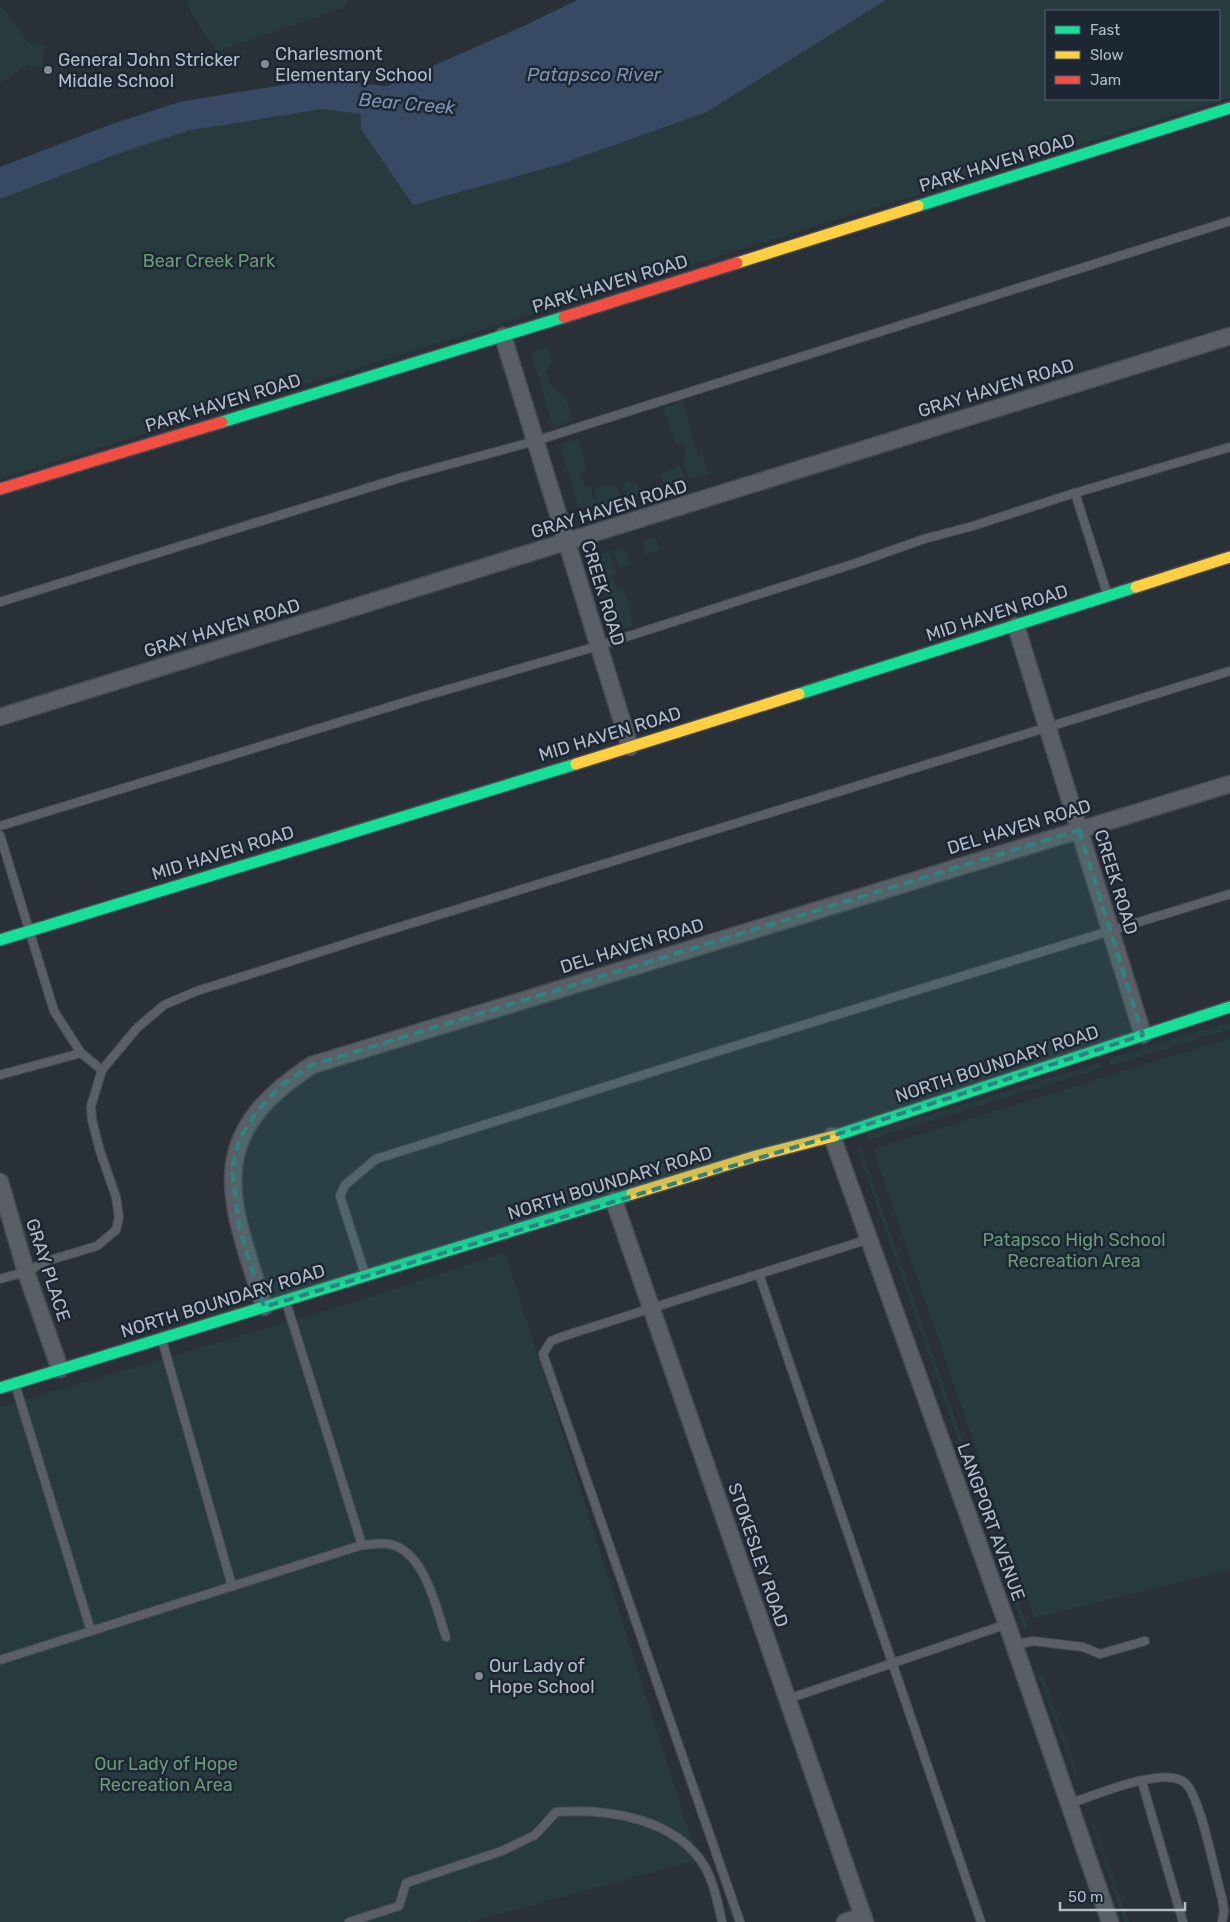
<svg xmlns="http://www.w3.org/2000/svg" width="1230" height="1922" viewBox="0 0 1230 1922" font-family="Rubik,sans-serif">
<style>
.green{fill:#273a3e;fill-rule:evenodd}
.water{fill:#384963}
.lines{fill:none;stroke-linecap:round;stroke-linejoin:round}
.river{stroke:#384963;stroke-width:30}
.lane-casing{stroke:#484c53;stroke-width:10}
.street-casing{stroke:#484c53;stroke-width:19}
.fast-casing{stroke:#484c53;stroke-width:14}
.slow-casing{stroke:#484c53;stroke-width:14}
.jam-casing{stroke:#484c53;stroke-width:14}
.lane{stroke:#5a5e66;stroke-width:8}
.street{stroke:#5a5e66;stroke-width:16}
.fast{stroke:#16e098;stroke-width:11}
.slow{stroke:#ffcf43;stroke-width:11}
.jam{stroke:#f24e42;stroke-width:11}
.marked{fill:#308480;fill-opacity:0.2;stroke:#308480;stroke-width:4;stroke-dasharray:10 6;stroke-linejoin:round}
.poi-dot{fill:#848b96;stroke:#1d2633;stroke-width:2}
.labels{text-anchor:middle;stroke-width:5;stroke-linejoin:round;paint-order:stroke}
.poi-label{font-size:18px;fill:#b4bcc9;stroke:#1d2633;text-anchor:start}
.street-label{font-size:18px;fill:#b4bcc9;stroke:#1d2633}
.park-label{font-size:18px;fill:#6b9a76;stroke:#1d2633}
.water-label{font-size:19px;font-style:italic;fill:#7c92b1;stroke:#1d2633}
</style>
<rect width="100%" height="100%" fill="#2a3038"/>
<g class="green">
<path d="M186 0H348L345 7 216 52 191 13Z"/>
<path d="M836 0H1230V98L0 479V183L112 140 185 116 321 94 360 98 361 129ZM1046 11H1219V99H1046Z"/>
<path d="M0 4 29 43 45 46 42 68 27 65 0 83Z"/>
<path d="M547 347 552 360 546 371C550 385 553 390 566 397L573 420 553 427 531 352Z"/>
<path d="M683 400 698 456 702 455 709 474 689 479 683 457 686 455 682 442 676 444 663 408Z"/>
<path d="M579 438 586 471 580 473 585 487H590L597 507 580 512 560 445Z"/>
<path d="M680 465 685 480 665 486 661 475Z"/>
<path d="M630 480 631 483 637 482 641 494 628 499 623 483Z"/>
<path d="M609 484 611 487 617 486 620 500 599 508 594 489Z"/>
<path d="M655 537 659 549 645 555 642 541Z"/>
<path d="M624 547 631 564 619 569 613 551Z"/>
<path d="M609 551 617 574 613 575 617 588 622 587 631 608 629 610 633 626 616 631 593 556Z"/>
<path d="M1230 1022V1029L1110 1066 1108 1059Z"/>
<path d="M1230 1038V1570L1034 1618 873 1149Z"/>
<path d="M1099 1063 1101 1068 869 1140 866 1134Z"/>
<path d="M863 1148V1154L1028 1628 1026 1630 1022 1624 860 1157 858 1149Z"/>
<path d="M505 1252 698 1860 470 1922H0V1407L345 1305Z"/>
<path d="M1043 1675 1078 1776 1077 1778 1039 1677Z"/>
<path d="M1092 1821 1094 1822 1129 1922H1124Z"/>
</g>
<path class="water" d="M577 0H886L707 112 561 164 413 205 361 129 360 98 528 24Z"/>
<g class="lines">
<path class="river" d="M0 183 112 140 185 116 321 94 400 103"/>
<g class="lane-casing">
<g id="lane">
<path d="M1075 493 1107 593"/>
<path d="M0 602 403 477 535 441 1230 221"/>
<path d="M0 826 425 696 598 646 856 563 924 539 973 526 1065 496 1230 447"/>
<path d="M0 835 54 1011 81 1053"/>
<path d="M0 1075 81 1053 102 1070"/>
<path d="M365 1274 340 1196 345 1185 376 1159 722 1050 1230 894"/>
<path d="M759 1274 981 1922"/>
<path d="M0 1279 26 1272 47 1261 97 1246 116 1230 119 1217 116 1197 100 1151 92 1120 91 1106 102 1070 137 1028 164 1005 197 991 367 937 1230 671"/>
<path d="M162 1340 232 1586"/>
<path d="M15 1384 91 1631"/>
<path d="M362 1545C370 1545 381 1542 389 1544 425 1551 436 1608 446 1637"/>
<path d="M1014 1645 1033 1641 1083 1647 1100 1654 1145 1641"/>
<path d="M0 1660 362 1545 286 1302"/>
<path d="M788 1699 1007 1624"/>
<path d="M1142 1782 1183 1922"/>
<path d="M1069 1804C1093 1796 1162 1766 1184 1782 1200 1793 1215 1875 1222 1898L1224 1911 1222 1922"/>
<path d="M349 1922 399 1906 406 1883 502 1851 535 1835 556 1812C607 1808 676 1818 705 1867 714 1883 718 1904 722 1922"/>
<path d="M740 1922 543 1354 551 1341 564 1336 869 1239"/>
</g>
</g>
<g class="street-casing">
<g id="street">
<path d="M503 336 630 747"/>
<path d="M1016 626 1143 1035"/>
<path d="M0 717 1230 336"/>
<path d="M832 1136 1007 1624 1110 1922"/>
<path d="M0 1182 26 1272 60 1369"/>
<path d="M614 1201 865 1922"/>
<path d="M264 1307C230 1199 200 1138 312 1065L1230 784"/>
<path d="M845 1922 863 1916"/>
</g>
</g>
<g class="fast-casing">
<g id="fast">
<path d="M918 206 1230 108"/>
<path d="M222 422 564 317"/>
<path d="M799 694 1136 587"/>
<path d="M0 940 576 764"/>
<path d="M834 1136 1230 1007"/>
<path d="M0 1388 632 1194"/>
</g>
</g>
<g class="slow-casing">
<g id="slow">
<path d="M737 263 918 206"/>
<path d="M1136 587 1230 557"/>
<path d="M576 764 799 694"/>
<path d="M632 1194 756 1156 834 1136"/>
</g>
</g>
<g class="jam-casing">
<g id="jam">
<path d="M564 317 737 263"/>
<path d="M0 489 222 422"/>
</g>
</g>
<use href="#lane" class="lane"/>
<use href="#street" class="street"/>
<use href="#fast" class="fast"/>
<use href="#slow" class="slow"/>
<use href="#jam" class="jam"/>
</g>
<path class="marked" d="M1079 830 1143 1035 832 1136 264 1307 239 1227 232 1168 240 1138 255 1114 280 1086 312 1065Z"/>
<g class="poi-dot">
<circle cx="265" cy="64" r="5"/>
<circle cx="48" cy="70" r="5"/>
<circle cx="479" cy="1676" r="5"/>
</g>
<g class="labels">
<g class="poi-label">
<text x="275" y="60">Charlesmont<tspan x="275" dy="21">Elementary School</tspan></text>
<text x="58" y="66">General John Stricker<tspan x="58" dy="21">Middle School</tspan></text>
<text x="489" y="1672">Our Lady of<tspan x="489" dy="21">Hope School</tspan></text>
</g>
<g class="street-label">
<text transform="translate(997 163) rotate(-17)" y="6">PARK HAVEN ROAD</text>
<text transform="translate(610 284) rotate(-17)" y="6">PARK HAVEN ROAD</text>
<text transform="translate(996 388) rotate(-17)" y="6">GRAY HAVEN ROAD</text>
<text transform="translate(223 403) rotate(-17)" y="6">PARK HAVEN ROAD</text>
<text transform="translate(609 509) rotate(-17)" y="6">GRAY HAVEN ROAD</text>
<text transform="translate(603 593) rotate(73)" y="6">CREEK ROAD</text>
<text transform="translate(997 613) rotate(-18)" y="6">MID HAVEN ROAD</text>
<text transform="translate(222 628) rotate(-17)" y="6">GRAY HAVEN ROAD</text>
<text transform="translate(610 734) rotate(-17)" y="6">MID HAVEN ROAD</text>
<text transform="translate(1019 827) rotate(-17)" y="6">DEL HAVEN ROAD</text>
<text transform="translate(223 853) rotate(-17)" y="6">MID HAVEN ROAD</text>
<text transform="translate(1116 882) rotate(73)" y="6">CREEK ROAD</text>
<text transform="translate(632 946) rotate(-17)" y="6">DEL HAVEN ROAD</text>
<text transform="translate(997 1064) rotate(-18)" y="6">NORTH BOUNDARY ROAD</text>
<text transform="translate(610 1183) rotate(-17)" y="6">NORTH BOUNDARY ROAD</text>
<text transform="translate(48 1270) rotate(72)" y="6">GRAY PLACE</text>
<text transform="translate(223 1301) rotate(-17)" y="6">NORTH BOUNDARY ROAD</text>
<text transform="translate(991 1522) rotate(70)" y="6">LANGPORT AVENUE</text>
<text transform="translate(758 1555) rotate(71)" y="6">STOKESLEY ROAD</text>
</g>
<g class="park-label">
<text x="209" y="267">Bear Creek Park</text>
<text x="1074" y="1246">Patapsco High School<tspan x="1074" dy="21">Recreation Area</tspan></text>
<text x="166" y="1770">Our Lady of Hope<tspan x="166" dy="21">Recreation Area</tspan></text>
</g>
<g class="water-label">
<text x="594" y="81">Patapsco River</text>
<text transform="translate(407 103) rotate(5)" y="7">Bear Creek</text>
</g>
</g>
<rect x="1045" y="10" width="175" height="90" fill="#1d2633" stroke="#59626f"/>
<rect x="1055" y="26" width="25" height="8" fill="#16e098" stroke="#59626f"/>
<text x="1090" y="35" font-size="15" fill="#b4bcc9">Fast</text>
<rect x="1055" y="51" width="25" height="8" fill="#ffcf43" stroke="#59626f"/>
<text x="1090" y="60" font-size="15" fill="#b4bcc9">Slow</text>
<rect x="1055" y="76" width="25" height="8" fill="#f24e42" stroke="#59626f"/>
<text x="1090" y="85" font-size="15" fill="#b4bcc9">Jam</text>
<path d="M1060 1902v8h125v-8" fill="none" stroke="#b4bcc9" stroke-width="2.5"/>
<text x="1068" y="1902" font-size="15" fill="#b4bcc9" stroke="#1d2633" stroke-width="4" paint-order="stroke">50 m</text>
</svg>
